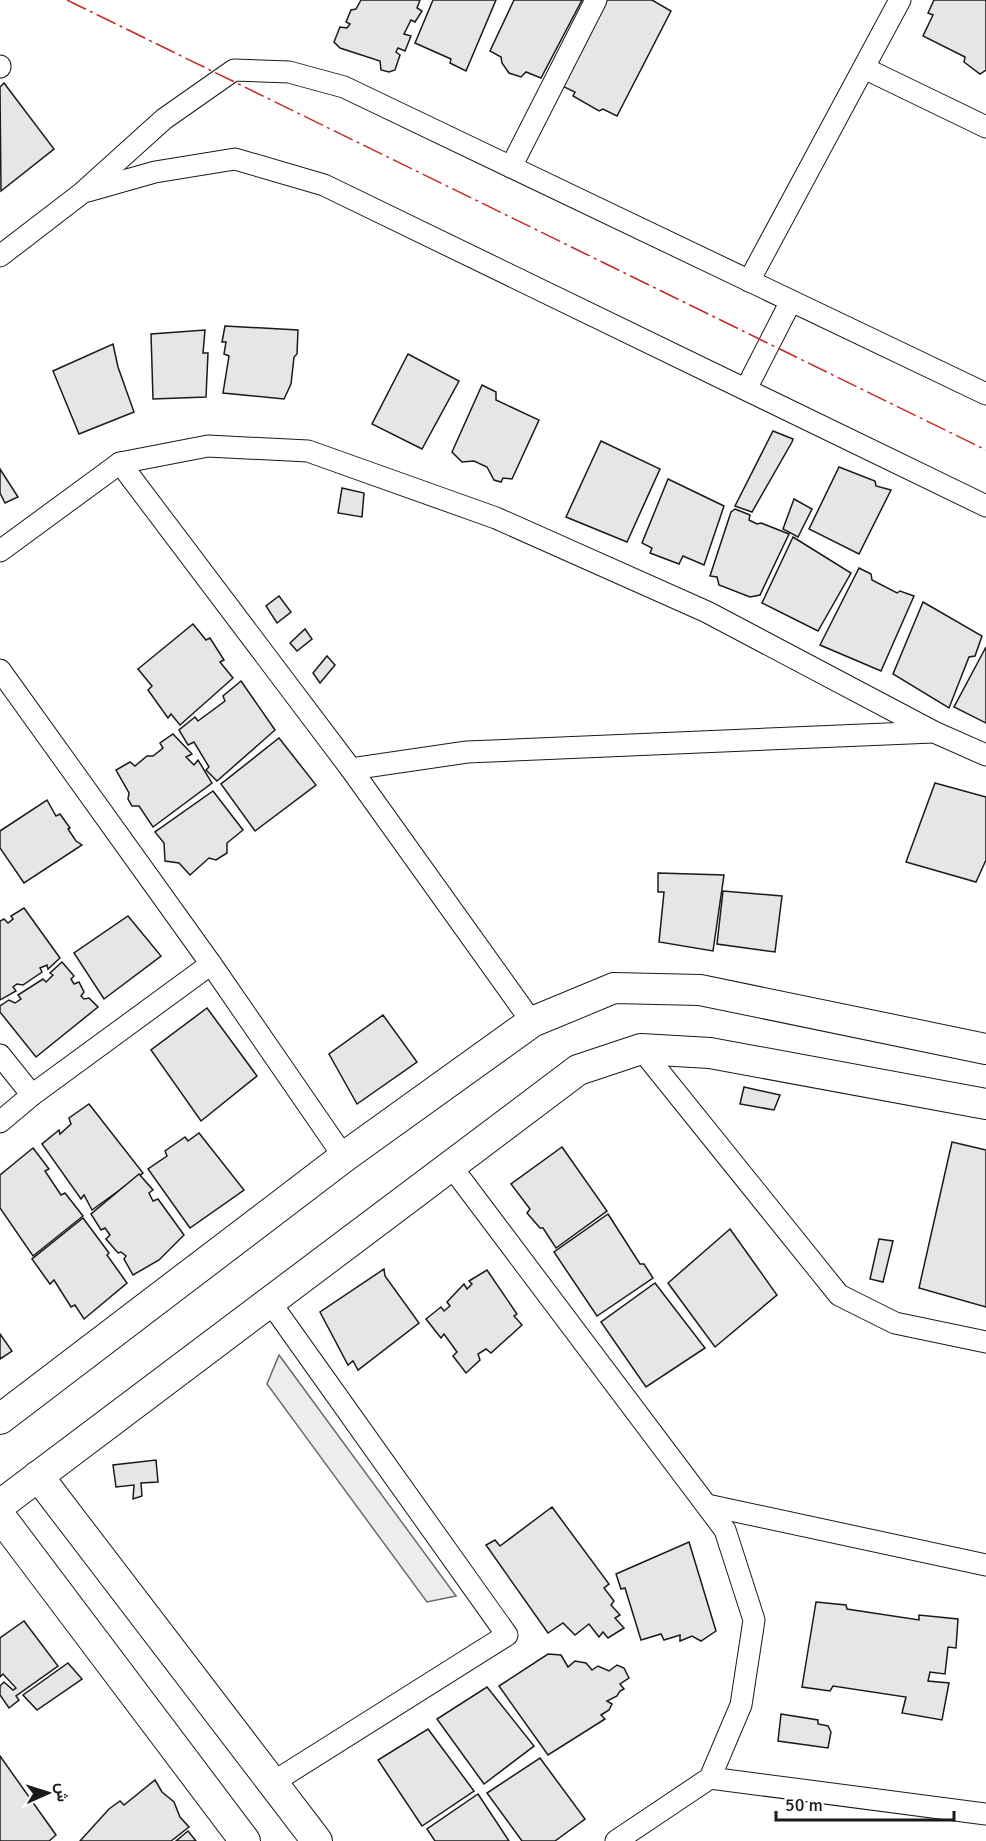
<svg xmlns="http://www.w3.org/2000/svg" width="986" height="1841" viewBox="0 0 986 1841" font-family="Signika,Vazirmatn,sans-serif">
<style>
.built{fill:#ededed;stroke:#6a6a6a;stroke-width:1.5}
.building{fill:#e6e6e6;stroke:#1a1a1a;stroke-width:1.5}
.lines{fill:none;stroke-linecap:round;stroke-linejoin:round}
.street-casing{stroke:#1a1a1a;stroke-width:23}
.secondary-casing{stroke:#1a1a1a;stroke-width:32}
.street{stroke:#fff;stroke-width:21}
.secondary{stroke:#fff;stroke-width:30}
.power{stroke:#c62828;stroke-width:1.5;stroke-dasharray:21 4.5 3 4.5;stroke-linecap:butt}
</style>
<rect width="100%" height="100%" fill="#fff"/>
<path class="built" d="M279 1355 456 1596 427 1602 267 1384Z"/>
<g class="building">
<path d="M361 0H420L417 8 422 11 415 22 411 20 404 34 411 36 405 51 398 48 396 52 400 55 395 70 389 72 381 70 380 61 340 48 334 42 340 27 347 28 350 24 346 22 351 10 356 9Z"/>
<path d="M433 0H496L466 71 450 63 451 59 415 43Z"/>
<path d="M514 0H582L541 78 526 72 521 77 509 73 502 63 501 57 490 51Z"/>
<path d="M604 0H652L671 11 617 116 603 109 599 111 573 96 575 92 560 85Z"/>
<path d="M934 0H986V70L980 74 964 62 965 57 923 36 933 15 928 13Z"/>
<path d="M4 83 54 149 1 191 0 87Z"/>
<path d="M225 326 298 330 297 354 294 357 291 384 284 399 223 393 229 356 224 354 226 342H222Z"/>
<path d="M205 330 203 353H208L206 397 153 399 151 334Z"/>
<path d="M113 344 118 367 134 412 79 434 53 371Z"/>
<path d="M408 354 459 381 422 449 372 424Z"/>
<path d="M482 385 496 392V400L539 420 512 479 503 478 501 482 494 480 487 467 474 461 462 462 452 452Z"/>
<path d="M773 431 793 439 792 442 752 512 735 506Z"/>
<path d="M601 441 660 469 627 542 566 517Z"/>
<path d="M839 467 875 481 876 486 891 490 859 554 809 529Z"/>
<path d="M0 469 18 497 5 503 0 493Z"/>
<path d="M668 479 724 506 704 565 683 556 679 564 650 553 652 548 642 543Z"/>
<path d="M342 488 364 493 362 517 338 513Z"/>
<path d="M794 499 812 509 798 537 783 529Z"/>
<path d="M735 509 750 515 749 520 757 524 761 523 789 534 760 595 750 597 719 585 717 577 710 576 731 512Z"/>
<path d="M793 537 851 573 818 631 762 603Z"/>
<path d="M859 568 871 574 872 580 897 593 900 591 914 596 881 671 820 645Z"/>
<path d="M279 596 291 612 277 623 266 606Z"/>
<path d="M923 602 982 636 975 656 969 657 949 708 893 674Z"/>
<path d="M193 624 206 640 210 638 224 660 220 662 233 678 180 725 171 714 168 718 148 690 152 686 138 669Z"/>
<path d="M305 629 312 639 297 651 290 643Z"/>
<path d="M986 647V723L954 707Z"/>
<path d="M327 656 335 665 320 683 313 673Z"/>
<path d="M241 681 275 730 217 781 206 770 209 767 194 742 188 745 179 730 195 717 198 721 225 701 223 696Z"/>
<path d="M173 734 192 754 186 757 194 765 198 760 212 783 153 827 139 806H132L128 799 129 793 116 770 130 762 135 766 147 756H153L163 748 160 743Z"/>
<path d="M279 738 316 785 255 831 221 784Z"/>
<path d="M935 783 986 797V860L976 882 906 862Z"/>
<path d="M213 791 243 830 227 843V853L216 860 209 858 190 875 179 863 165 861 164 843 155 832Z"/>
<path d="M47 800 56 816 60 814 70 828 68 829 76 841 82 845 24 883 0 848V831Z"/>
<path d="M658 873 724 875 713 951 659 942 664 892H658Z"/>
<path d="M723 891 782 896 775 952 717 944Z"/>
<path d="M24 908 60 958 48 969 47 965 40 968 42 972 23 985 17 984 13 987 16 991 0 1000V921L4 919 8 923 13 919 11 916Z"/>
<path d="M128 916 161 956 104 999 74 953Z"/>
<path d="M62 962 74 976 71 979 74 984 79 982 84 992 81 996 84 999 89 998 98 1007 36 1057 0 1012V1006L9 1000 15 1003 21 999 18 995 43 979 46 982 53 975 50 973Z"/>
<path d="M207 1008 257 1076 201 1121 151 1050Z"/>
<path d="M383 1015 417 1062 357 1104 329 1054Z"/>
<path d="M744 1087 780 1095 774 1110 740 1104Z"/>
<path d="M89 1104 143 1173 92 1210 84 1195 81 1199 42 1144 59 1130 60 1134 71 1124 69 1118Z"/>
<path d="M199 1133 244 1190 190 1228 148 1169 167 1156 165 1151 185 1137 188 1141Z"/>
<path d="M952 1142 986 1150V1307L919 1288Z"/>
<path d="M562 1147 607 1211 556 1248 543 1228H540L527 1213 530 1209 511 1184Z"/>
<path d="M33 1148 49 1169 45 1171 61 1195 65 1193 83 1216 33 1256 0 1208V1175Z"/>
<path d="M139 1174 153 1190 149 1193 153 1201 158 1199 184 1235 159 1260 133 1275 124 1259 126 1256 121 1252 118 1253 106 1239 110 1235 105 1228 101 1230 91 1214Z"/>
<path d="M608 1214 640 1264H644L653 1278 597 1316 554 1252Z"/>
<path d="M83 1218 109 1253 107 1255 127 1283 84 1319 75 1305 71 1307 54 1280 50 1284 32 1259Z"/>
<path d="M730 1229 777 1295 715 1347 668 1283Z"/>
<path d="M879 1239 893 1241 883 1282 870 1279Z"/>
<path d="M384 1269 385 1276 419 1323 358 1370 353 1361 348 1365 320 1312Z"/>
<path d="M487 1270 517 1314 514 1316 522 1325 491 1353 486 1349 478 1354 480 1360 466 1373 453 1356 457 1352 444 1334 441 1338 426 1319 441 1307 444 1311 450 1306 447 1302 464 1284 467 1289 472 1284 469 1281Z"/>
<path d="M655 1283 705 1348 646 1387 601 1322Z"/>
<path d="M0 1334 12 1351 0 1359Z"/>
<path d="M156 1460 158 1482 141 1483 142 1496 133 1499 134 1485 116 1487 113 1465Z"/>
<path d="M552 1507 609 1584 604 1588 614 1601 611 1605 620 1615 615 1618 624 1628 608 1638 603 1632 599 1637 589 1624 575 1635 563 1623 548 1633 486 1545 495 1540 500 1546Z"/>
<path d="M689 1542 716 1631 701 1641 692 1636 680 1641V1635L664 1640 661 1634 641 1640 625 1588 621 1589 616 1574Z"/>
<path d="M816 1602 846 1605 847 1609 919 1620V1615L958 1619 956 1648 948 1647 945 1674 930 1672 928 1681 949 1683 942 1720 902 1713 906 1697 833 1686 830 1691 802 1687Z"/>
<path d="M24 1621 58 1666 16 1696 19 1700 9 1708 0 1695V1686L4 1682 13 1690 16 1688 3 1674 0 1677V1638Z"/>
<path d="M548 1654 561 1655 568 1667 575 1661 586 1663 592 1670 598 1666 609 1671 617 1665 624 1668 629 1678 620 1684 624 1689 620 1691 617 1696 607 1701 612 1704 609 1710 601 1715 605 1719 548 1755 499 1686Z"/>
<path d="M68 1663 82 1679 37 1710 23 1695Z"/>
<path d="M487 1687 534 1746 484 1784 437 1719Z"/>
<path d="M781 1714 818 1720V1724L828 1726 831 1732 828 1748 778 1741Z"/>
<path d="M428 1729 474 1791 422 1826 378 1760Z"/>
<path d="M0 1756 56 1835 49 1841H0Z"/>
<path d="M540 1758 585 1819 555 1841H522L487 1793Z"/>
<path d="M155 1780 162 1792 174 1802 180 1817 189 1827 171 1841H80L109 1809 120 1801 124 1805Z"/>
<path d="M478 1794 509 1841H435L427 1829Z"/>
<path d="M188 1831 196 1841H176Z"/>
</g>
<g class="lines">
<g class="street-casing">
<g id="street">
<path d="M0 66V67"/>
<path d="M864 68 986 127"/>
<path d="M511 167 596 0"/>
<path d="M88 191 155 172 235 159 324 185 986 506"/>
<path d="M0 256 82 193 164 119 234 70 289 72 344 87 986 394"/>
<path d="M749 281 900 0"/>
<path d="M746 389 791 301"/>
<path d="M120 463 351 769 532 1022"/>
<path d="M0 551 120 463 208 446 308 451 496 518 707 612 934 732 986 755"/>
<path d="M0 670 211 964 344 1157"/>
<path d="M351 769 467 752 933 732"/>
<path d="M641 1049 839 1295 895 1323 986 1342"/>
<path d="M0 1055 32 1095"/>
<path d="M0 1122 32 1095 211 964"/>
<path d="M451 1166 725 1530 754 1620 741 1705 710 1778 616 1841"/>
<path d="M270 1302 507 1635 272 1783"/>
<path d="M707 1505 986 1565"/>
<path d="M710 1778 986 1814"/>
</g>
</g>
<g class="secondary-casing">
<g id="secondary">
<path d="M0 1419 344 1157 532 1022 614 988 700 990 986 1049"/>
<path d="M38 1476 317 1841"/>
<path d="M0 1505 578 1070 641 1049 710 1053 986 1104"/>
<path d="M0 1516 245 1841"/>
</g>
</g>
<use href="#street" class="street"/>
<use href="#secondary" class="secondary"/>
<path class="power" d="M67 0 986 450"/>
</g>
<g transform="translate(48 1793) rotate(87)" stroke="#ffffff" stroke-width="4.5" paint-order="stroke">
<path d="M0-4.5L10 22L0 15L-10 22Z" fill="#1a1a1a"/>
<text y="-9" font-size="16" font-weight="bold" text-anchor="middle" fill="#1a1a1a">ش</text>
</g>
<path d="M776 1811v9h178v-9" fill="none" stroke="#1a1a1a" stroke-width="3"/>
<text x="785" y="1811" font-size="18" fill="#1a1a1a" stroke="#ffffff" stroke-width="4.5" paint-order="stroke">50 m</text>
</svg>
